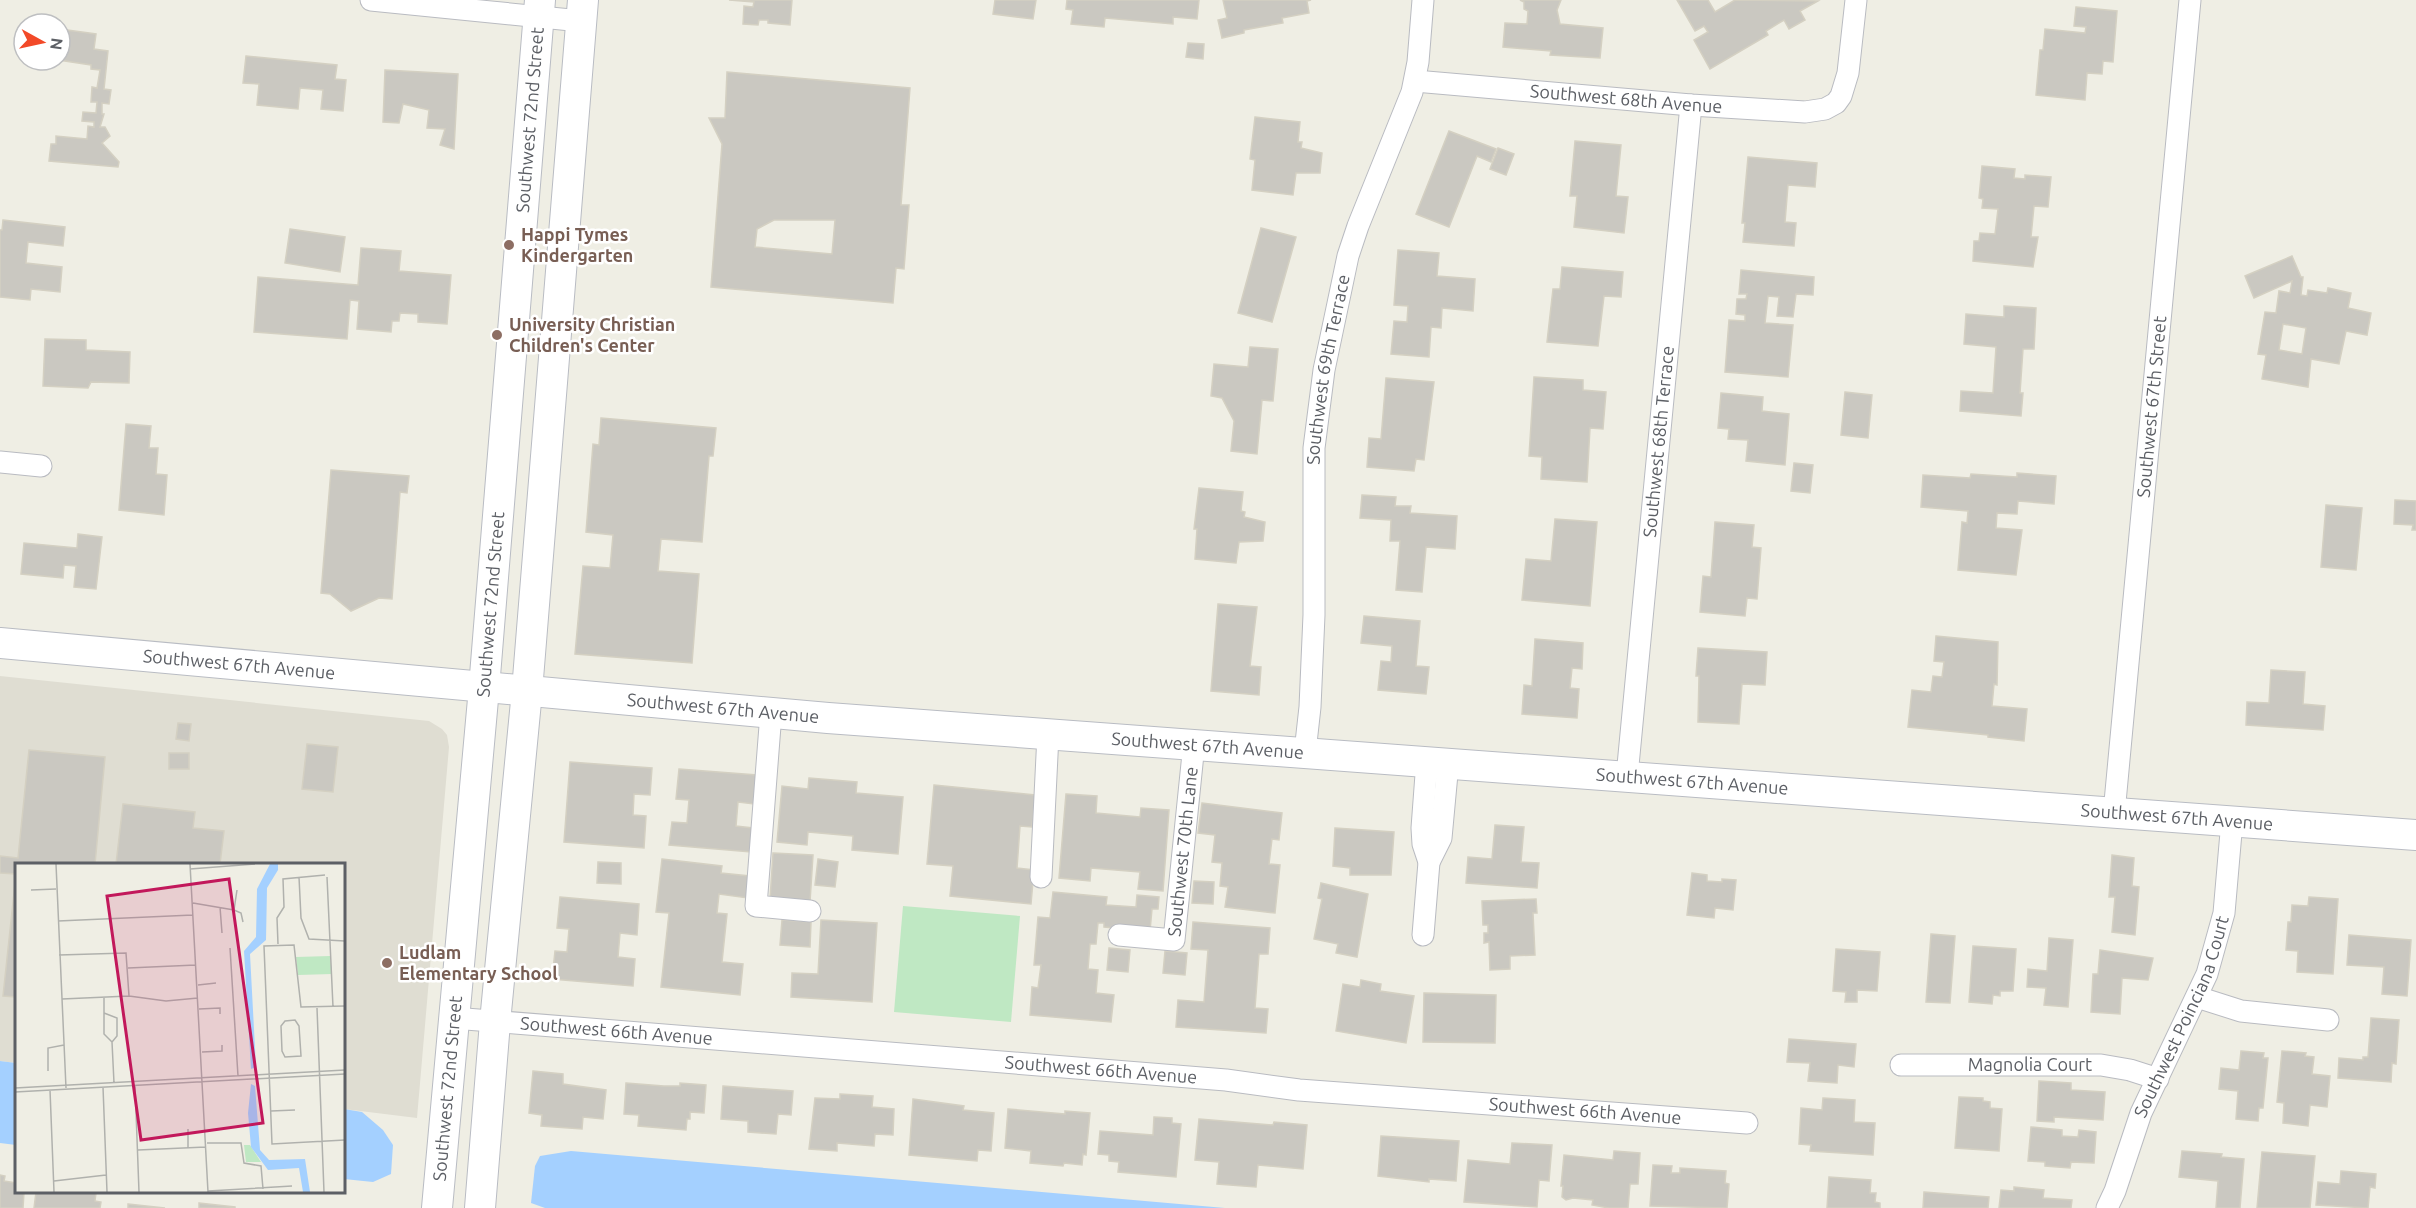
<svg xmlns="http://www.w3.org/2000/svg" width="2416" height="1208" viewBox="0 0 2416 1208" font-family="Ubuntu,sans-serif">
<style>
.education{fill:#dfddd2}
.green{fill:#bfe8c3}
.water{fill:#a4d0ff}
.building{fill:#cac8c1;stroke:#d4d0c2;stroke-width:1.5;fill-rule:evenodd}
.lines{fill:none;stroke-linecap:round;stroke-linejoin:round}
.street-casing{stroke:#b9bbc1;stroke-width:23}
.secondary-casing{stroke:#b9bcc3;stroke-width:32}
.street{stroke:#fff;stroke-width:21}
.secondary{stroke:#fff;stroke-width:30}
.education-dot{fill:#8d6e63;stroke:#fff;stroke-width:2}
.labels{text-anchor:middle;stroke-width:5;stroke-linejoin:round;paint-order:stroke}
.street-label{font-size:18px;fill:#5c5f65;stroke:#fff}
.education-label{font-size:18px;font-weight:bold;fill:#785e54;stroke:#fff;text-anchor:start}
.inset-road{fill:none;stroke:#b0b1ad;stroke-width:1.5}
.view{fill:#c2185b;fill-opacity:0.15;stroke:#c2185b;stroke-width:3}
.inset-edge{fill:none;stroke:#5c5f65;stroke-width:3}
</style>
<rect width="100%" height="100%" fill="#efeee4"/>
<path class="education" d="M0 676 429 721 442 729 447 735 449 747 417 1118 344 1109V864H16V1063L0 1061Z"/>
<path class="green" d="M903 906 1020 916 1011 1022 894 1012Z"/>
<g class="water">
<path d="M0 1061 16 1063V1145L0 1143Z"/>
<path d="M344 1109 362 1112 383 1130 393 1145 391 1174 373 1182 344 1179Z"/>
<path d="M571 1151 1225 1208H545L531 1203 535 1166 540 1156Z"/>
</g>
<g class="building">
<path d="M729 0H792L790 25 768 23V20H759L758 25 743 24 744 6 753 7 754 2Z"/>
<path d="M995 0H1036L1033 19 993 14Z"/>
<path d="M1067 0H1199L1197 19 1173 17V24L1105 18 1104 27 1071 24 1073 10 1066 9Z"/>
<path d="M1223 0H1311L1307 1 1309 13 1282 18 1283 23 1244 30V33L1222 38 1218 20 1227 18Z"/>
<path d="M1520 0H1561L1557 10 1560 24 1603 28 1600 58 1550 55 1551 51 1503 47 1505 23 1527 24 1528 11 1524 9V2Z"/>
<path d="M1677 0H1708L1715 12 1735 0 1818 1 1800 11 1805 20 1789 29 1784 20 1766 31 1768 35 1710 69 1694 40 1708 32 1704 26 1695 31Z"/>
<path d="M2076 7 2117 11 2113 62 2103 61 2102 74 2087 73 2085 100 2036 95 2040 50H2043L2045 29 2085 33 2086 27 2074 26Z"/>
<path d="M60 29 96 34 94 49 108 51 104 89 111 90 109 104 102 103V114H104L100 127H105L110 136 102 143 119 162 118 167 49 161 51 144H56V136L87 139 88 126 94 127V122L82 121 83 112 96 113 97 102H91L92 87 97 88 100 70 91 69V65L58 60H60Z"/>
<path d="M1188 43 1204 44 1203 59 1186 57Z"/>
<path d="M246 56 337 65 335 79 346 80 343 111 321 109 323 90 300 88 298 109 257 105 259 84 243 83Z"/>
<path d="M385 70 458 74 454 149 440 145 445 129 427 128 429 110 403 104 399 123 383 122Z"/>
<path d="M727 72 910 88 901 205H909L904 269 896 268 893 303 711 287 722 144 709 118H725ZM774 220H835L832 254 755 247 757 229Z"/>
<path d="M1255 117 1300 122 1298 142H1302L1301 148 1322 153 1320 173H1296L1293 195 1252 190 1255 160 1250 159Z"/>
<path d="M1449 131 1496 149 1491 162 1477 156 1449 227 1416 214Z"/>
<path d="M1575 141 1621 145 1616 196 1628 197 1624 233 1574 227 1577 196H1570Z"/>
<path d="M1498 148 1514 154 1506 175 1490 169Z"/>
<path d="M1748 157 1817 163 1815 187 1788 185 1785 222 1796 223 1794 246 1743 242 1745 223H1742Z"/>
<path d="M1982 166 2015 169 2014 178 2025 179V175L2051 177 2048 207 2034 206 2031 237H2038L2033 267 1973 261 1974 241H1979L1980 233 1995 234 1998 209 1982 208 1983 199 1979 198Z"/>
<path d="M3 220 65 227 63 246 28 242 26 263 62 267 60 292 31 289 30 300 0 297V230H2Z"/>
<path d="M1261 228 1296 237 1272 322 1238 313Z"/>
<path d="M290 229 345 237 340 272 285 263Z"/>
<path d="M361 248 401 251 399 271 451 275 447 324 418 322V314L400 313 399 321H392L391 332 357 329 359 301 350 300 347 339 254 332 258 277 358 285Z"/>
<path d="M1398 250 1439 253 1437 276 1475 279 1473 311 1442 308 1441 328 1431 327 1429 357 1391 354 1394 321 1407 322 1408 306 1394 305Z"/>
<path d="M2292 256 2301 277H2303L2301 295 2307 296 2308 290 2327 293 2328 288 2351 293 2348 308 2371 313 2367 335 2346 331 2339 364 2311 359 2308 387 2262 379 2266 355 2258 354 2265 312 2276 313 2279 291 2290 293 2292 281 2254 298 2245 276ZM2283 324 2306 328 2302 354 2279 350Z"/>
<path d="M1562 267 1623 272 1621 297 1604 296 1598 346 1547 342 1553 289H1560Z"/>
<path d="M1741 270 1814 277 1813 295 1796 294 1793 317 1777 316 1779 297 1768 296 1765 323 1793 325 1788 377 1725 372 1729 320 1745 321V315L1736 314 1737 299H1746L1747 294H1739Z"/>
<path d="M2004 306 2036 308 2034 349H2023L2020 393H2023L2021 416 1960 411 1961 391 1993 393 1996 347 1964 344 1966 314 2004 317Z"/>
<path d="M45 339 86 340V350L130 352 129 383 91 382 88 388 43 386Z"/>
<path d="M1250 347 1278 349 1273 401 1262 400 1257 454 1231 451 1234 421 1222 398 1211 396 1214 364 1248 367Z"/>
<path d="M1534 377 1583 380V390L1606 392 1603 429 1590 428 1587 482 1541 479 1542 457 1529 456Z"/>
<path d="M1386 378 1434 382 1424 460 1416 459 1414 471 1367 467 1369 438 1381 439Z"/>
<path d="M1845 392 1872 395 1868 438 1841 435Z"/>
<path d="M1721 393 1763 397 1762 411 1789 414 1785 465 1746 461 1748 440 1728 439 1729 429 1718 428Z"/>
<path d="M601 418 716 428 713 456H709L702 542 661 539 658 571 699 574 692 663 575 654 583 566 610 568 613 535 586 532 593 444 599 445Z"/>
<path d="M126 424 151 426 149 448H158L156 474 167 475 164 515 119 510Z"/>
<path d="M1794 463 1813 465 1810 493 1791 491Z"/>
<path d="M331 470 409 476 407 493 400 492 392 599 379 598 351 611 330 594 321 593Z"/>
<path d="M2017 473 2056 476 2054 504 2018 501 2017 514 1997 513 1996 528 2022 530 2016 575 1958 570 1962 522 1967 523 1968 511 1921 507 1923 475 1970 478 1971 474 2017 477Z"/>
<path d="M1199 488 1243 492 1241 511 1245 512 1244 517 1265 522 1263 541 1239 542 1236 563 1195 559 1197 529H1194Z"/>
<path d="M1362 495 1396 497 1395 506H1411L1410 513 1457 516 1455 549 1426 547 1422 592 1396 590 1400 541H1390L1391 520 1360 518Z"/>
<path d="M2395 500 2416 501V530H2412L2413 525 2394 524Z"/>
<path d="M2326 505 2362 508 2356 570 2321 567Z"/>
<path d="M1555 519 1597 522 1590 606 1522 600 1526 559 1551 561Z"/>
<path d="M1715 522 1754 525 1752 547 1761 548 1757 599 1747 598 1745 616 1700 612 1703 576 1711 577Z"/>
<path d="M78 534 102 537 96 589 74 587 76 566 64 565 63 578 21 574 24 543 77 548Z"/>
<path d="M1218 604 1257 607 1250 666 1261 667 1259 695 1211 691Z"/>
<path d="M1364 616 1420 621 1416 666 1429 667 1426 694 1378 690 1381 661 1391 662 1392 646 1361 643Z"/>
<path d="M1936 636 1998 642 1997 685 1994 684 1992 706 2027 709 2024 741 1988 737V735L1908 727 1912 690 1931 692 1933 676 1942 677 1944 662 1934 661Z"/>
<path d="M1535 639 1583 643 1582 669 1572 668 1570 688 1579 689 1577 718 1522 714 1524 685 1532 686Z"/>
<path d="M1698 648 1767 652 1765 685 1742 684 1739 724 1698 722 1699 676H1696Z"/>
<path d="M2271 670 2305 672 2303 704 2325 706 2323 730 2246 725 2247 702 2269 703Z"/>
<path d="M178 723 191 724 189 741 176 739Z"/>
<path d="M307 744 338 747 333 792 302 789Z"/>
<path d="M29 750 105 757 95 864H16V997L3 996 16 874 0 873V856L18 858Z"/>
<rect x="169" y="753" width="20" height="16"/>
<path d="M570 762 652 768 650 795 634 794 633 815 646 816 644 848 564 842Z"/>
<path d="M679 769 757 775 754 804 738 802 736 826 753 828 751 852 669 845 672 822 687 823 689 800 676 799Z"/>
<path d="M809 778 857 782 856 793 903 797 898 854 852 850 853 836 808 832 807 845 777 842 782 786 808 789Z"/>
<path d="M934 785 1035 795 1032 827 1020 826 1017 868 1034 870 1031 904 950 896 953 866 927 864Z"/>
<path d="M1066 794 1097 796 1096 813 1140 817 1141 808 1169 810 1163 891 1138 889 1140 872 1091 868 1090 881 1059 878Z"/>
<path d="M1202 803 1282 813 1279 840 1272 839 1269 864 1280 865 1275 913 1225 907 1228 887 1220 886 1222 863 1212 862 1215 835 1198 833Z"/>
<path d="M123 804 195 812 193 828 224 831 220 864H116Z"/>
<path d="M1495 825 1524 827 1521 862 1539 863 1537 888 1466 883 1468 857 1492 859Z"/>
<path d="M1335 828 1394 832 1391 875H1350V868L1333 866Z"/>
<path d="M773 853 813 855 810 902 770 900Z"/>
<path d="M2112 855 2134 858 2132 886 2139 887 2135 935 2112 932 2115 897H2109Z"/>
<path d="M662 859 722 866 721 873 750 876 748 898 719 894 717 913 727 914 722 962 743 964 740 995 661 987 669 913 656 912Z"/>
<path d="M818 859 838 862 835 887 815 885Z"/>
<path d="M598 862 621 863V884L597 883Z"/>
<path d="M1692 873 1707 875V881L1722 882V879L1736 880 1733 910 1715 908 1714 918 1687 915Z"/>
<path d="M1194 881 1214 882 1213 904 1192 903Z"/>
<path d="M1321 883 1368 894 1357 957 1336 953 1338 944 1314 939 1322 899 1318 898Z"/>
<path d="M1053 892 1107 897 1106 905 1136 907 1137 895 1159 897 1158 909H1152L1150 931 1104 927V923H1098L1096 944H1090L1088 969 1098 970 1096 993 1114 995 1111 1022 1030 1015 1032 987 1038 988 1041 965H1034L1038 917 1050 918Z"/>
<path d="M560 897 639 904 637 935 620 933 618 957 635 959 633 986 552 979 555 951 567 952 569 929 557 928Z"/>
<path d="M2309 897 2338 899 2333 974 2297 972 2298 951 2286 950 2288 922H2291L2292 905 2308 906Z"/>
<path d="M1536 899 1537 913H1533L1535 955 1510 956V969L1490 970 1489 942 1484 943V933H1488V925H1483L1482 901Z"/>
<path d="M782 920 811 922 810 947 780 945Z"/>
<path d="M821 920 877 923 872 1002 791 997 792 973 818 974Z"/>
<path d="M1193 922 1270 928 1268 954H1259L1255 1008 1268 1009 1266 1033 1176 1027 1178 1000 1204 1002 1208 950 1191 949Z"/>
<path d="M1931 934 1955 936 1950 1003 1926 1002Z"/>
<path d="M2349 935 2411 940 2407 996 2382 994 2384 967 2347 965Z"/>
<path d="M2049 938 2073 940 2068 1007 2044 1005 2046 988 2027 987 2028 969 2047 971Z"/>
<path d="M1973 946 2016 949 2013 991H2000V996L1993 995 1992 1004 1969 1002Z"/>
<path d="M1109 948 1130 950 1128 972 1107 970Z"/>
<path d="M1836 949 1880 952 1877 991 1857 990V1002H1845L1846 992 1833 991Z"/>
<path d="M2100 950 2153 958 2148 980 2122 978 2120 1014 2091 1012 2093 974H2098Z"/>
<path d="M1165 951 1187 953 1185 975 1163 973Z"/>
<path d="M1361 980 1381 984 1380 991 1414 996 1406 1043 1336 1031 1343 984 1360 987Z"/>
<path d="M1424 993 1496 995 1495 1043 1423 1042Z"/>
<path d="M2371 1018 2399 1020 2396 1064 2392 1063 2391 1082 2338 1078 2339 1058 2363 1060V1057H2368Z"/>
<path d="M1789 1039 1856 1044 1854 1067 1838 1065 1837 1083 1808 1081 1810 1063 1787 1062Z"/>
<path d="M2241 1051 2264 1053 2263 1058H2268L2263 1108H2259L2258 1121 2236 1119 2238 1091 2219 1089 2221 1068 2239 1070Z"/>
<path d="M2282 1051 2306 1053 2305 1056 2314 1057 2312 1074 2330 1076 2327 1107 2310 1105 2308 1126 2283 1123 2284 1103 2277 1102Z"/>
<path d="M533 1071 563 1074V1084L606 1090 603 1119 583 1117 582 1129 541 1126 542 1115 529 1113Z"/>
<path d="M2039 1081 2071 1083V1090L2105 1092 2103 1120 2054 1117V1122L2037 1121Z"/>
<path d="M626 1083 664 1086H680V1083L706 1085 704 1113 690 1112V1119H687L686 1130 638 1126 639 1115 624 1114Z"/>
<path d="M723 1086 793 1091 791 1115 778 1114 776 1134 748 1132V1121L721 1119Z"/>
<path d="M840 1094 873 1096 872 1107 894 1109 893 1135 875 1134 874 1146 837 1143V1151L809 1149 815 1098 840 1099Z"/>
<path d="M1959 1097 1983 1098V1101L1990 1102V1108L2002 1109 1999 1151 1955 1148Z"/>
<path d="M1823 1098 1855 1100 1854 1122 1875 1123 1873 1155 1810 1151 1811 1145 1799 1144 1801 1108 1822 1110Z"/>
<path d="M913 1099 964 1106 963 1110 994 1113 991 1151 978 1150 977 1161 909 1155Z"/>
<path d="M1008 1109 1065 1114V1111L1090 1113 1086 1155 1083 1154 1082 1165 1064 1163 1063 1166 1030 1163 1031 1151 1005 1148Z"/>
<path d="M1154 1117 1172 1118V1123L1181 1124 1176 1177 1118 1172 1119 1162 1109 1161V1155L1098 1154 1100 1131 1153 1135Z"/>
<path d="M1199 1119 1273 1125 1274 1122 1307 1125 1303 1169 1258 1165 1256 1187 1217 1184 1219 1162 1195 1160Z"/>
<path d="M2031 1127 2062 1130V1136L2078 1137 2079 1130 2096 1132 2094 1163 2071 1162 2070 1168 2045 1166V1162L2028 1161Z"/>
<path d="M1381 1136 1459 1141 1456 1181 1429 1179V1182L1378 1176Z"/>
<path d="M1512 1143 1552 1145 1549 1181 1539 1180 1537 1207 1464 1202 1468 1160 1510 1164Z"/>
<path d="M1614 1151 1640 1153 1638 1184H1630L1628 1208H1609L1592 1205 1593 1200 1573 1198 1566 1200 1562 1197 1563 1186H1561L1564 1155 1613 1160Z"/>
<path d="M2182 1151 2222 1154 2221 1157 2244 1159 2240 1208H2216L2218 1181 2179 1177Z"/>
<path d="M2262 1152 2315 1156 2310 1208H2257Z"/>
<path d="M1653 1165 1672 1166 1671 1173H1680V1168L1726 1171 1725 1183 1729 1184 1727 1208 1650 1206Z"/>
<path d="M2341 1171 2376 1174 2375 1188 2370 1187 2368 1208 2316 1205 2318 1182 2340 1184Z"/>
<path d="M0 1175 5 1176 4 1181 16 1183V1192H24L23 1208H0Z"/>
<path d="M1829 1177 1871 1180 1870 1193H1876L1875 1202 1880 1203V1208H1827Z"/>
<path d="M2014 1187 2044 1190 2043 1198 2072 1200 2071 1208H1999L2001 1190 2014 1191Z"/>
<path d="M36 1192 96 1193 95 1201 101 1202 100 1208H34Z"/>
<path d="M1924 1192 1989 1197 1988 1208H1923Z"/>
<path d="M199 1203 235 1207V1208H199Z"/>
<path d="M128 1204 165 1208H128Z"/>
</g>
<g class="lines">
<g class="street-casing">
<g id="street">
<path d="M371 0 581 21"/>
<path id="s1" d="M1415 81 1691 105 1805 112 1825 109 1836 103 1841 96 1848 73 1856 0"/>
<path d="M0 462 41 466"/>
<path d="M771 713 756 906 810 911"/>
<path id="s2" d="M1305 752 1310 707 1314 615V448L1324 370 1348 256 1358 226 1412 92 1418 62 1423 0"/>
<path id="s3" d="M1627 776 1691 105"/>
<path id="s4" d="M2114 813 2190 0"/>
<path d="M1429 862 1441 838 1448 763"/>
<path d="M1041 877 1048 735"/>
<path id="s5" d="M1119 935 1174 940 1194 744"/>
<path d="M1423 935 1429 862 1423 844 1422 828 1427 761"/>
<path d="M2197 997 2241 1011 2328 1020"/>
<path id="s6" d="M453 1018 1226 1080 1299 1090 1747 1123"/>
<path id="s7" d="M1901 1065H2101L2130 1070 2158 1079"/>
<path id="s8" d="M2107 1208 2115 1191 2141 1113 2207 974 2224 913 2232 821"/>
</g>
</g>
<g class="secondary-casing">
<g id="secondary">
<path id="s9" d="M0 643 828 718 2416 835"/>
<path id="s10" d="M437 1208 484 688 540 0"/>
<path d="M480 1208 495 1022 527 691 583 0"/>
</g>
</g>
<use href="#street" class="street"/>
<use href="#secondary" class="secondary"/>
</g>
<g class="education-dot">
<circle cx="509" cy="245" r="6"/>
<circle cx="497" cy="335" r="6"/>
<circle cx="387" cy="963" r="6"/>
</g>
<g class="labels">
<g class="street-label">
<text dy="6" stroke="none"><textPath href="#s1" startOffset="212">Southwest 68th Avenue</textPath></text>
<text dy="6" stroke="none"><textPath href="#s10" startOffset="1092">Southwest 72nd Street</textPath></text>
<text dy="6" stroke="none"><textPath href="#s2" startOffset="384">Southwest 69th Terrace</textPath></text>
<text dy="6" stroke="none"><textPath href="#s4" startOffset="408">Southwest 67th Street</textPath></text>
<text dy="6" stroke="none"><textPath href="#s3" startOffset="336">Southwest 68th Terrace</textPath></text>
<text dy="6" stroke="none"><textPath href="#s10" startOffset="606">Southwest 72nd Street</textPath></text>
<text dy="6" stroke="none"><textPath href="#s9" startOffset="240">Southwest 67th Avenue</textPath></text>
<text dy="6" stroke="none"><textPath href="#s9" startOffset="726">Southwest 67th Avenue</textPath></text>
<text dy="6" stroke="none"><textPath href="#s9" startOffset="1212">Southwest 67th Avenue</textPath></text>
<text dy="6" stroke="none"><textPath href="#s9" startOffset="1698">Southwest 67th Avenue</textPath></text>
<text dy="6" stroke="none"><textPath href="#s9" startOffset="2184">Southwest 67th Avenue</textPath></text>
<text dy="6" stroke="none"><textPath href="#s5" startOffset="144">Southwest 70th Lane</textPath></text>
<text dy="6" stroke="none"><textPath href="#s8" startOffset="206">Southwest Poinciana Court</textPath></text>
<text dy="6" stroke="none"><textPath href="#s6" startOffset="164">Southwest 66th Avenue</textPath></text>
<text dy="6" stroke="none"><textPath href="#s7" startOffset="129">Magnolia Court</textPath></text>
<text dy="6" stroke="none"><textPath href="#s6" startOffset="650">Southwest 66th Avenue</textPath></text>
<text dy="6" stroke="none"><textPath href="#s10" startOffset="120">Southwest 72nd Street</textPath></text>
<text dy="6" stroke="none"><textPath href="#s6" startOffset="1136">Southwest 66th Avenue</textPath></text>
</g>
<g class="education-label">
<text x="521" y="241">Happi Tymes<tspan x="521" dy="21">Kindergarten</tspan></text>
<text x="509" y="331">University Christian<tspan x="509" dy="21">Children's Center</tspan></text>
<text x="399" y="959">Ludlam<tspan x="399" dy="21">Elementary School</tspan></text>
</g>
</g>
<g transform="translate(15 863)">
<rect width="330" height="330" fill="#efeee4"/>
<path d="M315 93 317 111 283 112 281 94ZM229 282H235L246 299H231Z" fill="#bfe8c3"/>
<path d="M255 1H263V7L252 25 251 77 235 91 241 204 236 206 229 88 241 74 242 26ZM236 221 240 223 245 287 254 297 290 296 295 329H288L284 305 253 307 236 284 233 250Z" fill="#a4d0ff"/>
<path class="inset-road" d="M41 1 51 225M175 1 193 329M175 6 240 1M284 14 286 55 294 76 330 78M312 14 318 144M16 27 41 26M178 40 219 47 226 50 228 59M205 44 207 70M219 47 222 27M43 58 178 52M263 81 262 55 269 44 268 16 310 12M215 85 223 213M44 92 111 90 114 133M113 105 181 102M183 122 201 120M89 134V171L97 179M47 136 114 133 151 138 183 135M330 143 286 144 279 82 249 83 257 281 330 277M302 145 309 329M184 146 205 145V151M89 150 102 155V173L97 179 99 220M280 157 284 163 286 193 270 194 267 188 266 163 270 158ZM187 189 207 188V182M33 208V185L49 182M120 222 124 329M88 224 92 329M0 225 330 207M35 227 39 329M0 229 330 211M256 248 280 247M173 266V285M192 280H226L229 300 246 303 248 326M123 287 191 284M39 318 91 312M193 328 277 323"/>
<path class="view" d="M214 16 248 260 126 277 92 33Z"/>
<rect width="330" height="330" class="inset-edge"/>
</g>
<g transform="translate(42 42) rotate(98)"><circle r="28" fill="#ffffff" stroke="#bebfc1" stroke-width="1.5"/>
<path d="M0-4.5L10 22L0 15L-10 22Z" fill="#f24928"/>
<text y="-9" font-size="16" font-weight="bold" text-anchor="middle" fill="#5c5f65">N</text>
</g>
</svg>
